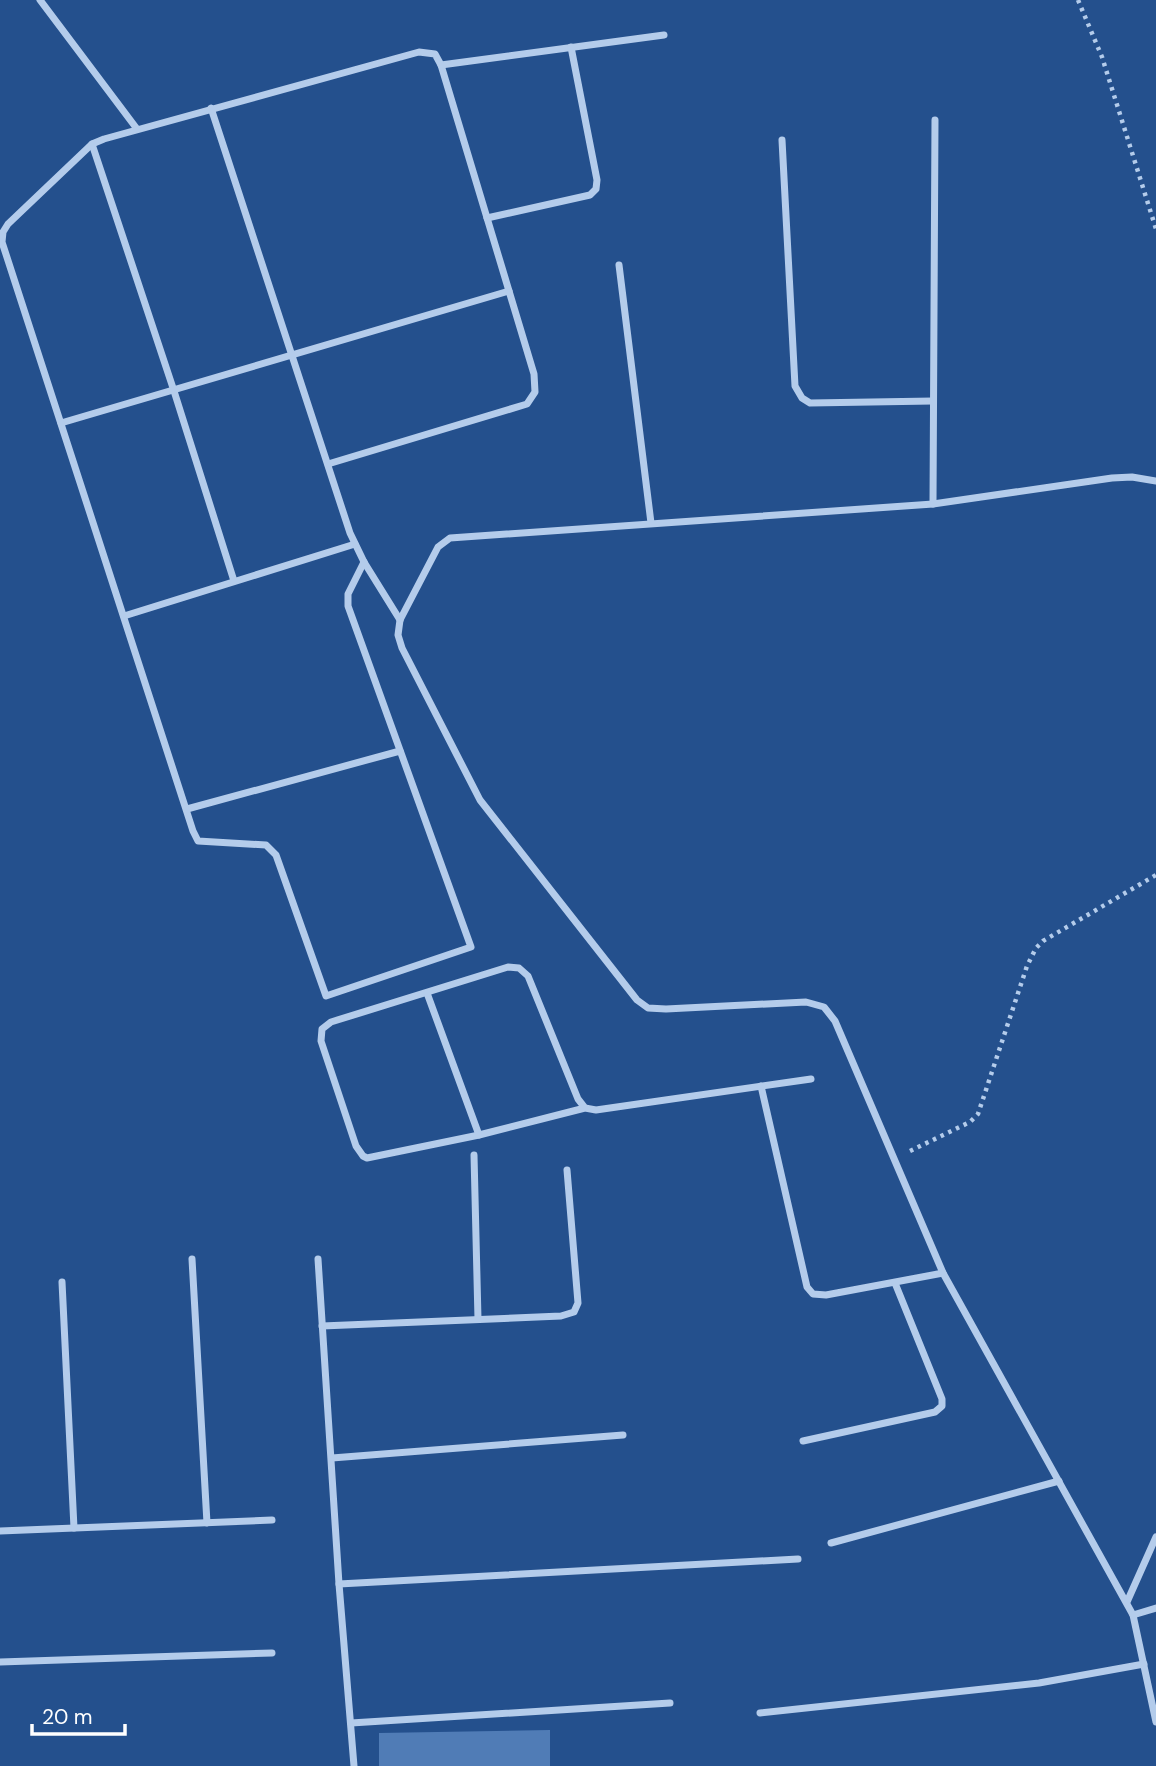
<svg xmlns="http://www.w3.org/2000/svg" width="1156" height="1766" viewBox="0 0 1156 1766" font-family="'DM Sans',sans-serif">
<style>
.building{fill:#507cb6}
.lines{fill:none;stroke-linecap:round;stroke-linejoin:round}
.path{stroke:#b4cceb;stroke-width:4.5;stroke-dasharray:3.5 5;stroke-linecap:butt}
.minor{stroke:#b4cceb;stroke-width:7}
</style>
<rect width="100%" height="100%" fill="#24508d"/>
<path class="building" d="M550 1730V1766H379V1733Z"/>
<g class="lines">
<g class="path">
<path d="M1078 0 1102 57 1156 229"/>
<path d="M910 1151 970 1122 978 1114 1027 966 1036 948 1043 941 1156 875"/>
</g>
<g class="minor">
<path d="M40 0 137 129"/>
<path d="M441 65 664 35"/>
<path d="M211 108 350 533 364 562 400 620"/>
<path d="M782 140 795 386 802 398 810 403 933 401"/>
<path d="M92 144 174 391 234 581"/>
<path d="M487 218 590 195 596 189 597 180 571 47"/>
<path d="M619 265 651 523"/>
<path d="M61 423 509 291"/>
<path d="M328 464 527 404 535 392 534 374 441 65 435 54 419 52 104 139 92 144 8 224 3 232 2 242 193 831 198 841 266 845 276 855 326 996 471 947 348 606V594L364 562"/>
<path d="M1156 481 1132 477 1112 478 933 504 450 538 438 547 400 620 398 635 402 648 480 800 637 1000 648 1008 666 1009 806 1002 824 1007 835 1021 943 1273 1133 1615 1156 1722"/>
<path d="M933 504 935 120"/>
<path d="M124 616 355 544"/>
<path d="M187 809 400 751"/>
<path d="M427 993 479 1135"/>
<path d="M761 1086 807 1287 813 1294 826 1295 943 1273"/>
<path d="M585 1108 479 1135 367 1158 363 1156 356 1146 321 1041 322 1029 331 1022 508 967 519 968 528 976 578 1099 585 1108 596 1110 811 1079"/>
<path d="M474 1155 478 1319"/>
<path d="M192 1259 207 1523"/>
<path d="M318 1259 339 1584 354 1766"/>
<path d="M62 1282 74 1528"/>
<path d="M322 1326 561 1316 574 1312 578 1303 567 1170"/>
<path d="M803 1441 935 1412 942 1406V1399L895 1283"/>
<path d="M332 1458 623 1435"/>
<path d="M0 1531 272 1520"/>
<path d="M831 1543 1059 1481"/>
<path d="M339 1584 798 1559"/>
<path d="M1127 1602 1156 1537"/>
<path d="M1133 1615 1156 1608"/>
<path d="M0 1662 272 1653"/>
<path d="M760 1713 1039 1683 1144 1664"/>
<path d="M351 1723 670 1703"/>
</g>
</g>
<path d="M32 1724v10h93v-10" fill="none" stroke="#ffffff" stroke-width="3.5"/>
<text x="42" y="1724" font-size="21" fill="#ffffff" stroke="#24508d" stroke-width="5" paint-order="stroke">20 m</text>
</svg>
